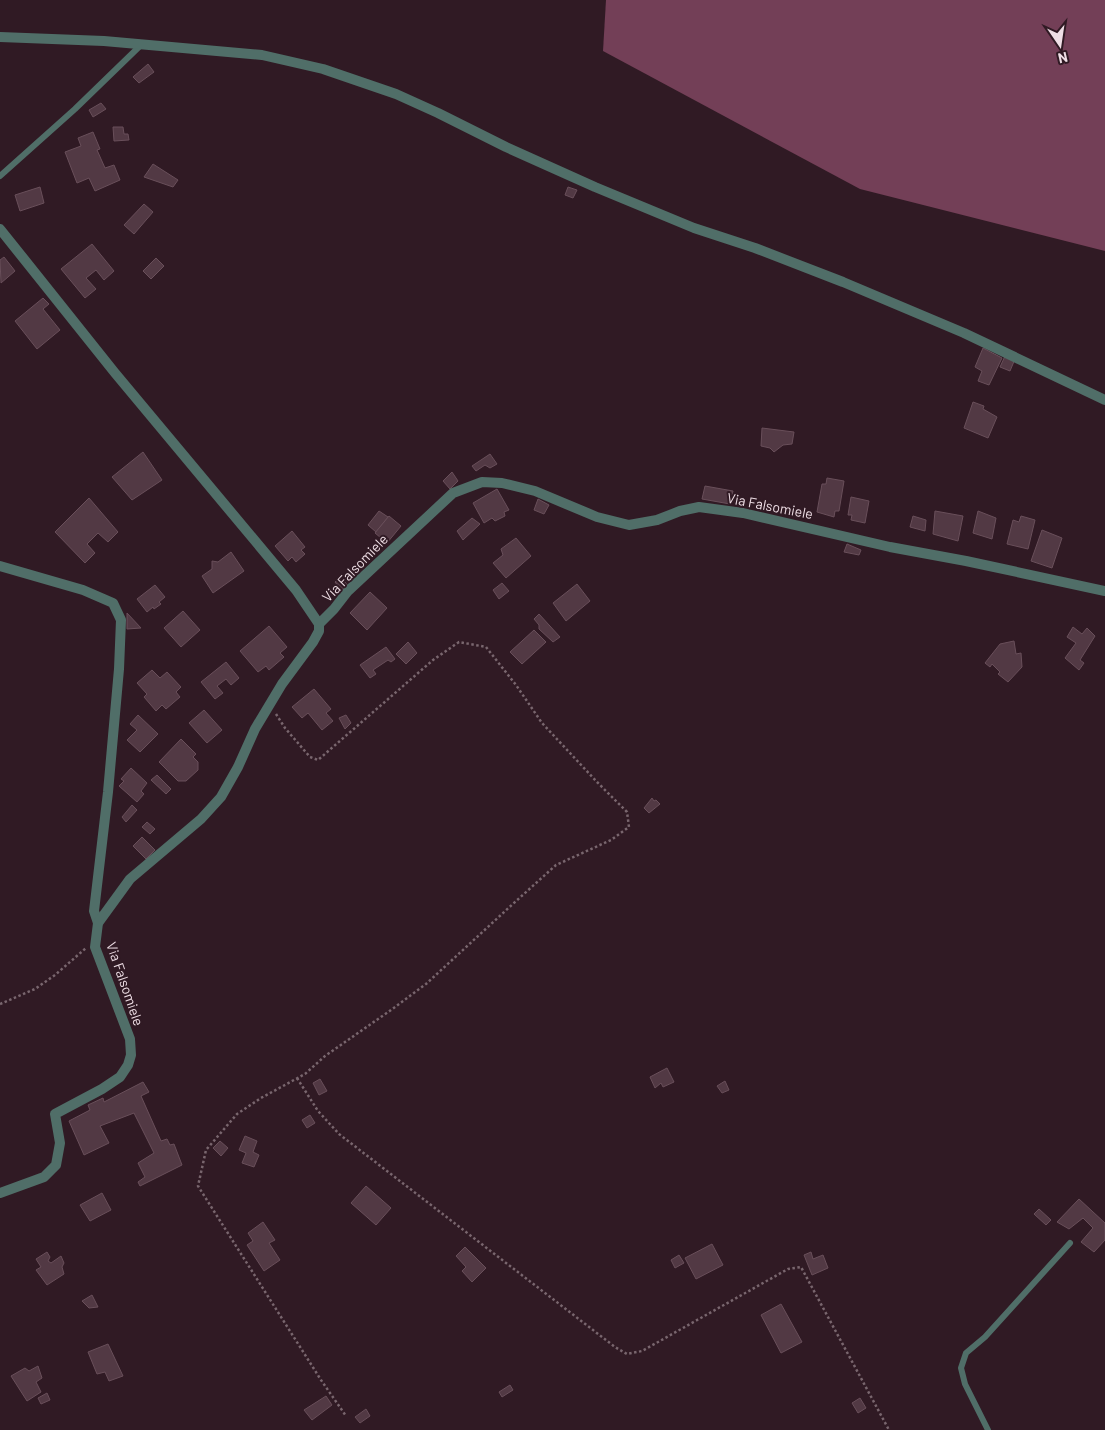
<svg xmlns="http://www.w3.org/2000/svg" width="1105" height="1430" viewBox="0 0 1105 1430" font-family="Barlow,sans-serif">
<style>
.forest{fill:#733f57}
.building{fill:#523944;stroke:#694f5a}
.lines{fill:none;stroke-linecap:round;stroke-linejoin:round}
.path{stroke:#79666e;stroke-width:2.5;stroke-dasharray:2.5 2.5;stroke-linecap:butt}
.lane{stroke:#506e68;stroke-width:6}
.street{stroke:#506e68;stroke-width:10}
.labels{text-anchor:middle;stroke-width:4;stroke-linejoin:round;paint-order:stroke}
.street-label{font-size:14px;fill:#efdfe6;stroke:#301a24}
</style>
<rect width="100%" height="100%" fill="#301a24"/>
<path class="forest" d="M606 0H1105V251L860 189 603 51Z"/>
<g class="building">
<path d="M148 64 154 72 139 83 133 77Z"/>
<path d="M101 103 106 109 93 117 89 110Z"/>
<path d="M113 127H123L124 134H128L129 140 114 141Z"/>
<path d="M93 132 100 149 97 150 105 168 114 165 120 180 95 191 89 178 77 183 65 152 81 146 78 138Z"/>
<path d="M153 164 178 180 173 187 144 177Z"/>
<path d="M40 187 44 203 20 211 15 195Z"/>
<path d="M568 187 577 190 573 198 565 195Z"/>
<path d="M144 204 153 212 134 234 124 225Z"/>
<path d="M92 244 114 271 104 280 96 270 86 278 96 289 85 298 61 269Z"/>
<path d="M4 257 15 271 1 283 0 260Z"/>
<path d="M156 258 164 266 151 279 143 271Z"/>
<path d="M43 298 49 304 43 309 60 330 37 349 15 321Z"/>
<path d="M983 348 1002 358 989 385 978 381 982 371 975 367Z"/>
<path d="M1006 354 1015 359 1010 371 1000 367Z"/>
<path d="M973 402 984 406 983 409 997 417 988 438 964 428Z"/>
<path d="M762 428 794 432 792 444 783 445 774 452 770 448 761 446Z"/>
<path d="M143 452 162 480 132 500 112 477Z"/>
<path d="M490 454 497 464 490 468 485 465 476 471 472 466Z"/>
<path d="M452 472 458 481 450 489 443 481Z"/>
<path d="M827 478 844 481 839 511H835L834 517 817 512 822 484H826Z"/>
<path d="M705 486 733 491 730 504 702 499Z"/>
<path d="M497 489 509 510 504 512 505 516 495 521 492 518 484 523 473 503Z"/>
<path d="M851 497 869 501 865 523 851 520 852 515H848Z"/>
<path d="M89 498 118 532 108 542 98 533 87 544 95 553 85 563 55 532Z"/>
<path d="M538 499 549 505 544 514 534 510Z"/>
<path d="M379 511 388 517 376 532 368 525Z"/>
<path d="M935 511 963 516 958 541 933 534Z"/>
<path d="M978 511 996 518 992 539 973 533Z"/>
<path d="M389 516 401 526 387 543 375 533Z"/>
<path d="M913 516 926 520 925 531 910 527Z"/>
<path d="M1021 516 1035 520 1028 549 1007 544 1013 520 1019 522Z"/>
<path d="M472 518 480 524 463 540 457 531Z"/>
<path d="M1042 530 1062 538 1052 568 1031 561Z"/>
<path d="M292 531 305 547 301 550 305 554 296 562 292 557 288 561 275 546Z"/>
<path d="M516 538 531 556 506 578 493 563 503 555 501 549Z"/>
<path d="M847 544 861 550 859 555 844 552Z"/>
<path d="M231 552 244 571 213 593 202 576 212 569V561L218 562Z"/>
<path d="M341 577 348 586 342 591 335 582Z"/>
<path d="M502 583 509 591 499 599 493 590Z"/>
<path d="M577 584 590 601 566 621 553 603Z"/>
<path d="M155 585 165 597 159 602 161 604 154 609 153 607 147 612 137 599Z"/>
<path d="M370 592 387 608 367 630 350 613Z"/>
<path d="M183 611 200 630 181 647 164 628Z"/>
<path d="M127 613 141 628 127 629Z"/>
<path d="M539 614 560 637 553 642 539 629V625L534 619Z"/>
<path d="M269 626 287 647 280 653 284 657 269 670 266 666 258 672 240 651Z"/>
<path d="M1073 627 1082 634 1087 628 1095 636 1080 660 1084 663 1079 670 1065 658 1076 643 1067 637Z"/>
<path d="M534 630 546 642 522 664 510 652Z"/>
<path d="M1014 641 1016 654 1021 653 1022 667 1008 682 998 674 1000 672 992 664 990 667 985 663 1000 644Z"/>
<path d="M408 642 417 653 406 664 396 654Z"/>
<path d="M386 647 395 659 391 662 388 660 373 670 376 674 370 678 360 665Z"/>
<path d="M226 662 239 678 231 685 226 679 217 686 223 693 215 699 201 682Z"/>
<path d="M152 670 160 678 167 672 181 687 176 692 180 697 166 709 162 705 156 711 144 697 147 694 137 683Z"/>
<path d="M314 689 331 709 326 713 333 721 322 730 308 713 302 718 292 707Z"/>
<path d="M204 710 222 730 207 743 189 723Z"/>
<path d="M138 715 158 734 140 752 127 740 137 730 130 724Z"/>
<path d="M346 715 351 723 345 729 339 718Z"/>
<path d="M181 739 196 754 193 757 198 762V770L186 781H178L159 762Z"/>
<path d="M131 768 147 783 141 791 144 794 137 802 119 786 124 781 121 779Z"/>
<path d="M157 775 171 789 166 794 151 780Z"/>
<path d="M652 798 654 801 656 800 660 804 649 813 644 808Z"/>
<path d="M132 805 137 810 126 822 122 817Z"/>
<path d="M147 822 155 829 150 834 142 827Z"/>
<path d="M142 837 155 850 146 859 133 846Z"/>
<path d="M667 1068 674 1082 663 1087 661 1083 655 1088 650 1077Z"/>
<path d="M320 1079 327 1091 319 1095 313 1083Z"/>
<path d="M725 1081 729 1090 722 1093 717 1086Z"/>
<path d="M143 1082 149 1092 141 1096 161 1141 167 1139 170 1145 174 1144 182 1165 140 1186 138 1182 145 1177 138 1163 154 1153 134 1113 100 1126 109 1143 84 1155 69 1121 90 1110 88 1105 103 1098 104 1102Z"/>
<path d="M310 1115 315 1123 307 1128 302 1120Z"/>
<path d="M245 1136 257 1141 253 1152 259 1155 254 1167 242 1163 246 1153 239 1150Z"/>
<path d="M220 1141 228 1148 221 1156 213 1148Z"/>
<path d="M366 1186 391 1208 376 1225 351 1203Z"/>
<path d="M102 1193 111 1210 90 1221 80 1205Z"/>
<path d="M1079 1199 1105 1223V1240L1094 1252 1081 1242 1093 1228 1083 1218 1069 1229 1057 1222Z"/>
<path d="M1039 1209 1051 1220 1046 1225 1034 1214Z"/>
<path d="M263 1222 275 1240 269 1243 280 1260 264 1271 247 1245 253 1241 248 1233Z"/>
<path d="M712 1244 723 1265 696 1279 685 1258Z"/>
<path d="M465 1247 486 1268 472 1282 462 1271 466 1267 456 1256Z"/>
<path d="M47 1252 50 1257 48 1261 51 1263 61 1256 64 1263 62 1267 64 1274 47 1285 36 1270 41 1267 36 1259Z"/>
<path d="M811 1252 813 1259 823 1255 828 1268 812 1275 804 1255Z"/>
<path d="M679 1255 684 1263 675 1268 671 1260Z"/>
<path d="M92 1295 98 1307 89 1308 82 1301Z"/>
<path d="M781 1304 802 1342 781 1353 761 1315Z"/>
<path d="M108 1344 123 1376 109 1381 105 1372 97 1374 88 1352Z"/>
<path d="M38 1366 42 1378 36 1382 41 1392 27 1401 11 1376 25 1368 29 1371Z"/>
<path d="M510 1385 513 1390 502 1397 499 1392Z"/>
<path d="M47 1393 50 1400 41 1404 38 1398Z"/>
<path d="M326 1396 332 1405 312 1420 304 1410Z"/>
<path d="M860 1398 866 1408 858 1413 852 1403Z"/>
<path d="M366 1409 370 1416 360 1423 355 1417Z"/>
</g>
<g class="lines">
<g class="path">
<path d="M276 714 285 728 310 757 318 760 433 660 459 642 486 647 516 685 542 723 597 782 627 812 629 827 611 840 556 865 515 902 426 984 391 1010 325 1056 305 1074 261 1098 237 1114 206 1150 198 1186 321 1380 346 1416"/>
<path d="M0 1004 35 989 55 975 86 948"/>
<path d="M297 1078 318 1111 339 1134 615 1347 627 1354 642 1351 788 1269 801 1267 889 1430"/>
</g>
<g class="lane">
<path d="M0 176 75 109 142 44"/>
<path d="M988 1430 965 1384 961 1368 966 1353 985 1337 1070 1243"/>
</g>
<g class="street">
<path d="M0 37 104 41 262 55 323 69 396 94 438 113 506 147 595 187 694 228 755 248 843 282 964 333 1105 400"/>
<path d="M0 229 115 373 296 590 319 624"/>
<path d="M0 566 83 590 113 603 121 620 119 669 108 792 94 911 98 923"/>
<path d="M0 1193 44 1177 56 1165 60 1143 55 1114 102 1089 120 1077 128 1065 131 1055 130 1039 95 947 98 923 130 879 201 819 221 797 238 767 255 729 282 684 313 642 319 631V624L334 609 348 591 453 493 482 482 502 483 535 491 597 517 629 525 657 520 680 511 699 507 743 513 890 547 966 561 1105 591"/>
</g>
</g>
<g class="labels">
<g class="street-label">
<text transform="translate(770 506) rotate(11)" y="5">Via Falsomiele</text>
<text transform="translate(355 568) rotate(-46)" y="5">Via Falsomiele</text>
<text transform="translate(125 984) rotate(71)" y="5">Via Falsomiele</text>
</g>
</g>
<g transform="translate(1060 45) rotate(167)" stroke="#301a24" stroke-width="4" paint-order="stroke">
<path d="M0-4L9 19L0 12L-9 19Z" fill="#efdfe6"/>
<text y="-8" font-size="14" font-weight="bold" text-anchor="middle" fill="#efdfe6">N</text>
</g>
</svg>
